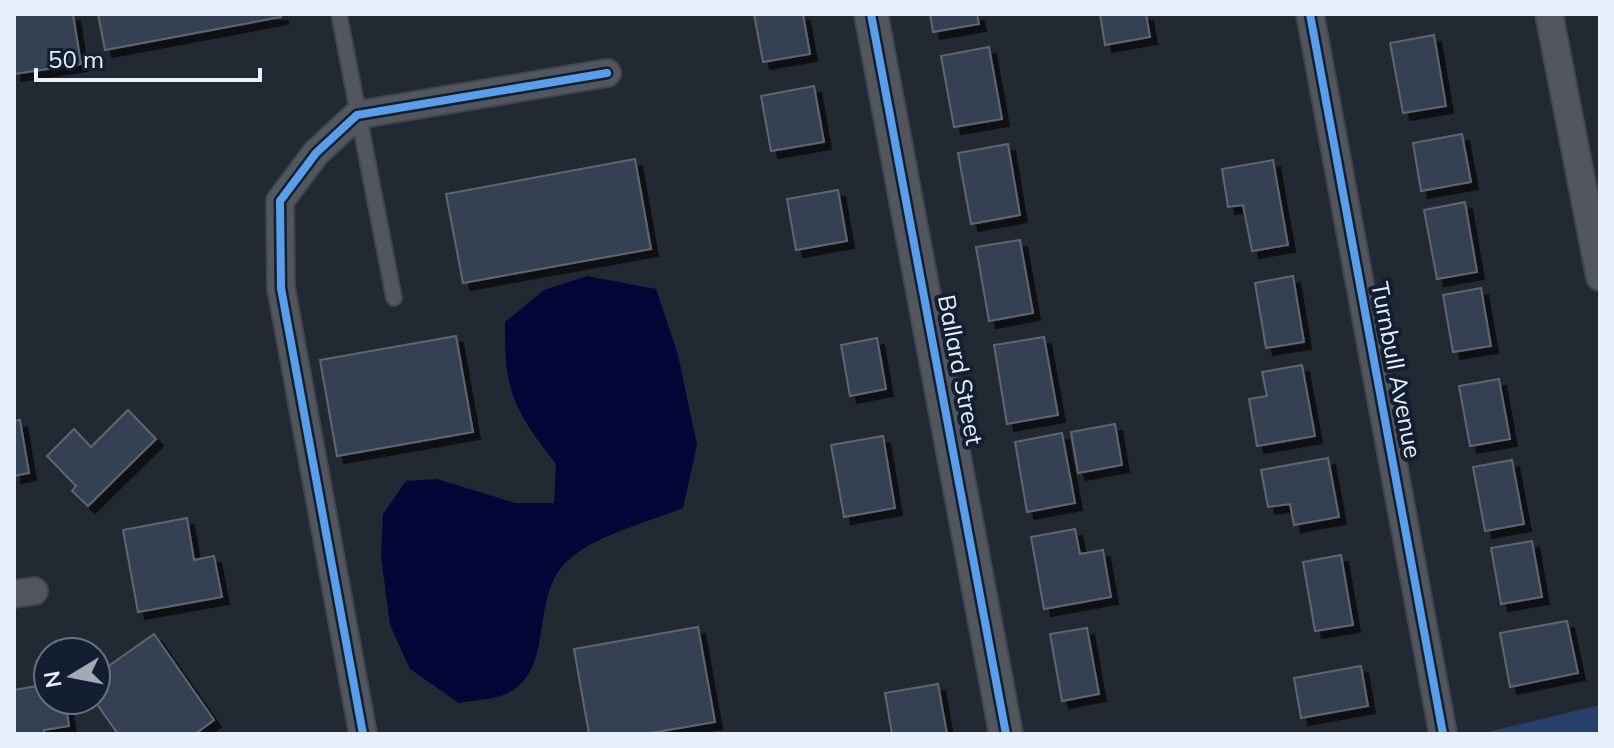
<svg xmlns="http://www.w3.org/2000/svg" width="1614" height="748" viewBox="0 0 1614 748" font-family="Mulish,sans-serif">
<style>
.green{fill:#24406b}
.water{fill:#030636}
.building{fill:#354052;stroke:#60666f;stroke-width:2;filter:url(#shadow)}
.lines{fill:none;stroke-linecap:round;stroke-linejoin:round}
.service-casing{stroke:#42464f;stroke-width:18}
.minor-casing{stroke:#42464f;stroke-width:30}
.tertiary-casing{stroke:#42464f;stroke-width:36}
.service{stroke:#52575f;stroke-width:14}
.minor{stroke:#52575f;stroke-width:26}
.tertiary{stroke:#52575f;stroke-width:32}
.cycleway-casing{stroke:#131e30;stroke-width:13}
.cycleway{stroke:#5a9eea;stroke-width:8}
.labels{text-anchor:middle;stroke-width:8;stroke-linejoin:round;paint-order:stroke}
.street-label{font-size:24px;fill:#e8f0fd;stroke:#131e30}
</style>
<defs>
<filter id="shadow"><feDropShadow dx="7" dy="7" stdDeviation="0" flood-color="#0009"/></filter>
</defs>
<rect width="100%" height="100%" fill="#232933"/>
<path class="green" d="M1600 705V734H1479Z"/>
<path class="water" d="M587 276 656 289 678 355 697 445 683 508C646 523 579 539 558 572 533 609 552 671 508 693 495 700 473 700 459 703L410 669 390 625 381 556 383 514 406 481 437 479 515 503H554L556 464C514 410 504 392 505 322L544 290Z"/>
<g class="building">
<path d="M14 14H73L81 64 14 74Z"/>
<path d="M98 14H281V17L105 50Z"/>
<path d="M754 14H803L810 54 763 62Z"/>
<path d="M930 14H977L979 24 933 32Z"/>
<path d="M1100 14H1146L1150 37 1105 45Z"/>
<path d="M1434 35 1446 106 1403 113 1390 43Z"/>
<path d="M989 47 1002 119 954 127 941 56Z"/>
<path d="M814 86 824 142 771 151 761 96Z"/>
<path d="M1462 134 1471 182 1421 191 1413 143Z"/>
<path d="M1008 144 1020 215 971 224 958 153Z"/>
<path d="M635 159 651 249 463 283 446 194Z"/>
<path d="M1273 160 1288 245 1252 251 1243 205 1228 207 1222 169Z"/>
<path d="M838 190 847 241 796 250 787 199Z"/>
<path d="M1465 202 1477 272 1437 279 1424 210Z"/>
<path d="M1020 240 1033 313 989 321 976 247Z"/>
<path d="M1293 276 1304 342 1266 348 1255 283Z"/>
<path d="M1481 288 1491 346 1453 352 1443 295Z"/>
<path d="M456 336 473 432 337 456 320 360Z"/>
<path d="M1044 337 1058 415 1007 424 994 345Z"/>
<path d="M877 338 886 389 850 396 841 345Z"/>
<path d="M1302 365 1315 436 1257 446 1249 399 1267 396 1262 372Z"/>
<path d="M1499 379 1510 439 1470 446 1459 386Z"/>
<path d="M128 410 156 439 88 506 72 491 76 486 47 456 74 429 91 447Z"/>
<path d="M20 420 29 473 14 476V421Z"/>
<path d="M1115 424 1122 465 1078 473 1071 432Z"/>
<path d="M1062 433 1075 503 1027 512 1015 442Z"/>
<path d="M883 436 895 508 844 517 831 445Z"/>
<path d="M1328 458 1339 517 1294 525 1290 504 1268 507 1261 470Z"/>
<path d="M1512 460 1524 524 1485 531 1473 467Z"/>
<path d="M187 518 194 560 214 556 222 597 138 612 123 530Z"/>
<path d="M1075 529 1080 554 1103 550 1111 597 1044 609 1031 537Z"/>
<path d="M1532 541 1542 597 1501 604 1491 548Z"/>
<path d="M1341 555 1353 625 1315 631 1303 562Z"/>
<path d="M1567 621 1578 673 1510 687 1500 633Z"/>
<path d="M698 627 715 722 645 734H589L574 649Z"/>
<path d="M1087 628 1099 694 1062 701 1050 634Z"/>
<path d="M154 634 214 720 195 734H118L94 700 96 675Z"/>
<path d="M1361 666 1368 706 1301 718 1294 678Z"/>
<path d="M48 684V700H65L69 726 44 730V734H14V690Z"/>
<path d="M938 684 947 734H892L885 693Z"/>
</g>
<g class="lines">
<g class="service-casing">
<path id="service" d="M339 14 394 298"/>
</g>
<g class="minor-casing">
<g id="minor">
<path d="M1310 14 1443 734"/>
<path d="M1549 14 1600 277"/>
<path d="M14 594 34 591"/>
<path d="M363 734 281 288 280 201 316 153 357 115 607 73"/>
</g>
</g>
<g class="tertiary-casing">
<path id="tertiary" d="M871 14 1006 734"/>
</g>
<use href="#service" class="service"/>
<use href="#minor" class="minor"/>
<use href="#tertiary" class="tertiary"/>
<g class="cycleway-casing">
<g id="cycleway">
<path d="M871 14 1006 734"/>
<path d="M1310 14 1443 734"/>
<path d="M363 734 281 288 280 201 316 153 357 115 607 73"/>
</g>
</g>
<use href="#cycleway" class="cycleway"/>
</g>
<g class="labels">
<g class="street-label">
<text transform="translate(960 370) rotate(79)" y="8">Ballard Street</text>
<text transform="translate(1396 370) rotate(79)" y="8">Turnbull Avenue</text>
</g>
</g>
<rect width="1614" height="748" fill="none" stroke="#e8f0fd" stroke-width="32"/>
<g transform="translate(72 676) rotate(260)"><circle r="38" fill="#131e30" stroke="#687282" stroke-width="2"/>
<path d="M0-6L14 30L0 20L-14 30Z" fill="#a3aab6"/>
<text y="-12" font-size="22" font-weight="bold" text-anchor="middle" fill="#e8f0fd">N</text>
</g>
<path d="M36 68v12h224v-12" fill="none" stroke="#e8f0fd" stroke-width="4"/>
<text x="48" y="68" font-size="24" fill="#e8f0fd" stroke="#131e30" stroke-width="6" paint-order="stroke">50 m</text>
</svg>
